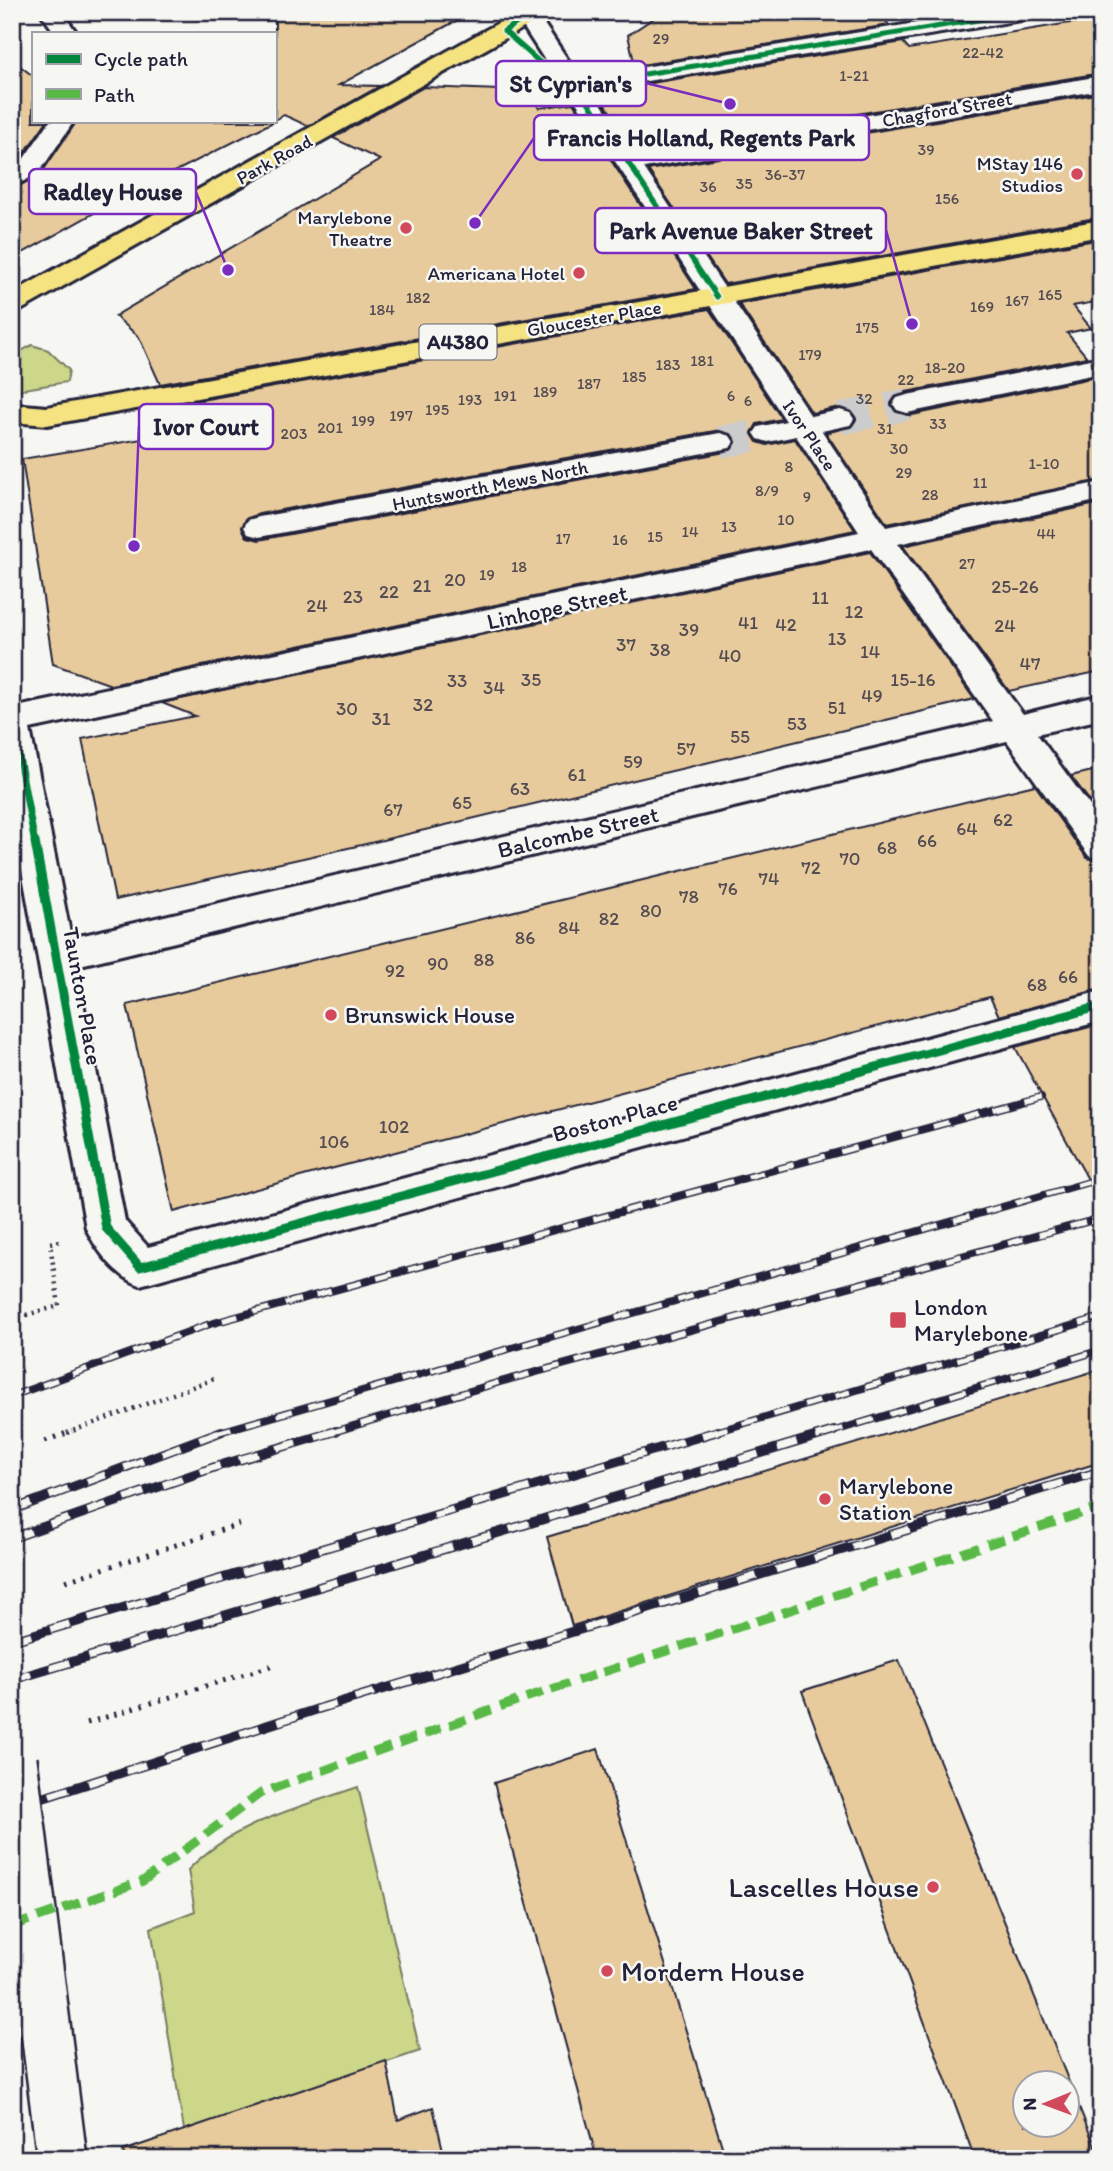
<svg xmlns="http://www.w3.org/2000/svg" width="1113" height="2171" viewBox="0 0 1113 2171" font-family="Itim,sans-serif">
<style>
.green{fill:#ccd78a;stroke:#777c62;stroke-width:2}
.building{fill:#e8cb9c;stroke:#22223b;stroke-width:2;fill-rule:evenodd}
.lines{fill:none;stroke-linecap:round;stroke-linejoin:round}
.minor-tunnel{stroke:#cccccd;stroke-width:32;stroke-dasharray:32 16;stroke-linecap:butt}
.minor-casing{stroke:#22223b;stroke-width:6}
.highway-casing{stroke:#22223b;stroke-width:6}
.path-far1{stroke:#22223b;stroke-width:4.5;stroke-dasharray:2 5;stroke-linecap:butt}
.path{stroke:#22223b;stroke-width:5;stroke-dasharray:2.5 7;stroke-linecap:butt}
.minor{fill:#f6f6f2;fill-rule:evenodd}
.highway{fill:#f5e381;fill-rule:evenodd}
.rail-far1-casing{stroke:#22223b;stroke-width:8}
.rail-casing{stroke:#22223b;stroke-width:10}
.rail-far1{stroke:#f6f6f2;stroke-width:5;stroke-dasharray:16;stroke-linecap:butt}
.rail{stroke:#f6f6f2;stroke-width:7;stroke-dasharray:20;stroke-linecap:butt}
.minor-bridge-casing{stroke:#22223b;stroke-width:54;stroke-linecap:butt}
.minor-bridge{stroke:#f6f6f2;stroke-width:49}
.quiet{stroke:#58b947;stroke-width:9;stroke-dasharray:18 9;stroke-linecap:butt}
.cycleway-far2-casing{stroke:#f6f6f2;stroke-width:8}
.cycleway-far1-casing{stroke:#f6f6f2;stroke-width:10}
.cycleway-casing{stroke:#f6f6f2;stroke-width:13}
.cycleway-far2{stroke:#00873e;stroke-width:5}
.cycleway-far1{stroke:#00873e;stroke-width:7}
.cycleway{stroke:#00873e;stroke-width:9}
.poi-dot{fill:#d1495b;stroke:#f6f6f2;stroke-width:2.5}
.labels{text-anchor:middle;stroke-width:5;stroke-linejoin:round;paint-order:stroke}
.far-number-label{font-size:16px;fill:#544c53}
.far-street-label{font-size:19px;fill:#22223b;stroke:#f6f6f2}
.far-poi-label{font-size:19px;fill:#22223b;stroke:#f6f6f2;text-anchor:end}
.number-label{font-size:19px;fill:#544c53}
.shield{fill:#f6f6f2;stroke:#626272;stroke-width:2}
.shield-label{font-size:21px;font-weight:bold;fill:#22223b}
.street-label{font-size:23px;fill:#22223b;stroke:#f6f6f2}
.poi-label{font-size:23px;fill:#22223b;stroke:#f6f6f2;text-anchor:start}
.near-poi-label{font-size:28px;fill:#22223b;stroke:#f6f6f2;text-anchor:end}
.leader{fill:none;stroke:#7b2cbf;stroke-width:2.5}
.callout-dot{fill:#7b2cbf;stroke:#f6f6f2;stroke-width:2.5}
.callout{fill:#f6f6f2;stroke:#7b2cbf;stroke-width:2.5}
.callout-label{font-size:24px;text-anchor:middle;font-weight:bold;fill:#22223b}
</style>
<rect width="100%" height="100%" fill="#f6f6f2"/>
<filter id="ink" filterUnits="userSpaceOnUse"><feTurbulence type="fractalNoise" baseFrequency=".0143" numOctaves="2"/><feDisplacementMap in="SourceGraphic" scale="14" xChannelSelector="R" yChannelSelector="G"/><feConvolveMatrix kernelMatrix="1 2 1 2 8 2 1 2 1" color-interpolation-filters="sRGB"/></filter>
<g filter="url(#ink)">
<g class="green">
<path d="M32 345 48 350 69 370 67 382 12 391V356Z"/>
<path d="M358 1787 420 2051 184 2130 151 1928 195 1911 188 1870C234 1822 298 1808 358 1787Z"/>
</g>
<g class="building">
<path d="M275 12H472L339 85 380 86 308 126 284 115 275 120Z"/>
<path d="M663 12H879L889 25 635 66 628 35Z"/>
<path d="M1101 18V73L636 151 601 98 640 92 639 85 903 42 909 49Z"/>
<path d="M12 60 33 76V121H47L18 162 12 166Z"/>
<path d="M424 87 527 91 539 108 573 103 696 289 160 384 139 337 115 316 380 160 333 138Z"/>
<path d="M1101 93V217L725 284 648 170Z"/>
<path d="M77 121H275L103 208 12 259V189L40 175Z"/>
<path d="M1101 239V301L1073 306 1091 328 1067 333 1087 357 906 392 896 395 891 403 895 411 908 416 1101 376V480L887 524 826 433 852 426 856 420 852 412 839 407 812 413 739 304Z"/>
<path d="M709 309 782 419 757 424 752 434 757 442 767 445 795 439 855 530 111 685 53 664 22 459 178 433 168 406ZM720 430 731 433 736 441 730 451 259 540 247 537 242 528 246 519 259 514Z"/>
<path d="M1101 503V671L1009 691 903 546Z"/>
<path d="M870 552 974 699 366 844 115 900 82 739 195 716 162 703Z"/>
<path d="M1101 769V816L1071 776Z"/>
<path d="M1035 785 1087 858 1101 862V989L999 1016 990 997 311 1174 174 1212 127 1005Z"/>
<path d="M1101 1024V1203L1015 1047Z"/>
<path d="M1101 1369V1462L572 1626 547 1537Z"/>
<path d="M899 1660 1100 2159H975L802 1691ZM1026 2083H1068V2125H1026Z"/>
<path d="M598 1749 726 2159H597L494 1783Z"/>
<path d="M386 2061 398 2120 433 2107 445 2159H125L123 2151Z"/>
</g>
<g class="lines">
<g class="minor-tunnel">
<path d="M840 419 907 404"/>
<path d="M720 442 768 433"/>
</g>
<g class="minor-casing">
<g id="minor">
<path d="M40 12H62L77 33H55Z"/>
<path d="M190 12H223L220 17H193Z"/>
<path d="M520 12H536L574 69 582 77 984 12H1038L1035 17 1027 19 592 90 635 154 1101 76V90L644 168 811 416 840 410 850 413 854 419 850 425 822 431 886 527 1101 482V500L898 544 1023 714 1101 695V719L1037 734 1101 821V860L1089 856 1007 741 76 966 125 1221 148 1247 1101 991V1021L140 1285C117 1277 96 1250 86 1228L12 814V708L859 532 796 436 768 442 758 439 754 433 758 427 786 421 568 90 557 79 517 17ZM871 549 993 721 71 938 30 729Z"/>
<path d="M50 121H74L38 174 12 187V169L20 164Z"/>
<path d="M1101 357V373L907 413 897 410 893 404 897 398 907 395Z"/>
<path d="M720 433 730 436 734 442 730 448 259 537 248 534 244 527 248 520 259 517Z"/>
</g>
</g>
<g class="highway-casing">
<g id="highway">
<path d="M518 12H546L543 17 21 310 12 312V293Z"/>
<path d="M1101 220V236L47 425 12 422V404L47 407Z"/>
</g>
</g>
<g class="path-far1">
<path d="M26 1315 59 1306 50 1243 60 1241"/>
<path d="M67 1433 214 1379"/>
</g>
<g class="path">
<path d="M45 1441 72 1431"/>
<path d="M66 1581 240 1524"/>
<path d="M87 1723 274 1665"/>
</g>
<use href="#minor" class="minor"/>
<use href="#highway" class="highway"/>
<g class="rail-far1-casing">
<g id="rail-far1">
<path d="M12 1396 210 1324 1041 1097"/>
<path d="M216 1433 1089 1182"/>
<path d="M330 1433 500 1382 1101 1218"/>
<path d="M712 1433 1101 1317"/>
<path d="M828 1433 1101 1350"/>
</g>
</g>
<g class="rail-casing">
<g id="rail">
<path d="M12 1510 222 1431"/>
<path d="M12 1538 215 1467 336 1431"/>
<path d="M12 1641 718 1431"/>
<path d="M12 1680 834 1431"/>
<path d="M12 1808 318 1709 1101 1471"/>
</g>
</g>
<use href="#rail-far1" class="rail-far1"/>
<use href="#rail" class="rail"/>
<g class="minor-bridge-casing">
<path id="minor-bridge" d="M12 1760 62 2159"/>
</g>
<use href="#minor-bridge" class="minor-bridge"/>
<path class="quiet" d="M12 1926 143 1881 261 1793 519 1700 1101 1507"/>
<g class="cycleway-far2-casing">
<g id="cycleway-far2">
<path d="M535 12 504 31 544 66 565 74 577 85 717 297"/>
<path d="M577 85 1027 12"/>
</g>
</g>
<g class="cycleway-far1-casing">
<path id="cycleway-far1" d="M12 720 35 844"/>
</g>
<g class="cycleway-casing">
<path id="cycleway" d="M35 842 106 1228 140 1267 1101 1006"/>
</g>
<use href="#cycleway-far2" class="cycleway-far2"/>
<use href="#cycleway-far1" class="cycleway-far1"/>
<use href="#cycleway" class="cycleway"/>
</g>
</g>
<g class="poi-dot">
<circle cx="1077" cy="174" r="7"/>
<circle cx="406" cy="228" r="7"/>
<circle cx="579" cy="273" r="7"/>
<circle cx="331" cy="1015" r="7"/>
<rect x="889" y="1311" width="18" height="18" rx="3.5"/>
<circle cx="825" cy="1499" r="7"/>
<circle cx="933" cy="1887" r="7"/>
<circle cx="607" cy="1971" r="7"/>
</g>
<g class="labels">
<g class="far-number-label">
<text x="661" y="44">29</text>
<text x="983" y="58">22-42</text>
<text x="854" y="81">1-21</text>
<text x="926" y="155">39</text>
<text x="785" y="180">36-37</text>
<text x="744" y="189">35</text>
<text x="708" y="192">36</text>
<text x="947" y="204">156</text>
<text x="1050" y="300">165</text>
<text x="418" y="303">182</text>
<text x="1017" y="306">167</text>
<text x="982" y="312">169</text>
<text x="382" y="315">184</text>
<text x="867" y="333">175</text>
<text x="810" y="360">179</text>
<text x="702" y="366">181</text>
<text x="668" y="370">183</text>
<text x="945" y="373">18-20</text>
<text x="634" y="382">185</text>
<text x="906" y="385">22</text>
<text x="589" y="389">187</text>
<text x="545" y="397">189</text>
<text x="505" y="401">191</text>
<text x="731" y="401">6</text>
<text x="864" y="404">32</text>
<text x="470" y="405">193</text>
<text x="748" y="406">6</text>
<text x="437" y="415">195</text>
<text x="401" y="421">197</text>
<text x="363" y="426">199</text>
<text x="938" y="429">33</text>
<text x="330" y="433">201</text>
<text x="885" y="434">31</text>
<text x="294" y="439">203</text>
<text x="899" y="454">30</text>
<text x="1044" y="469">1-10</text>
<text x="789" y="472">8</text>
<text x="904" y="478">29</text>
<text x="980" y="488">11</text>
<text x="767" y="496">8/9</text>
<text x="930" y="500">28</text>
<text x="807" y="502">9</text>
<text x="786" y="525">10</text>
<text x="729" y="532">13</text>
<text x="690" y="537">14</text>
<text x="1046" y="539">44</text>
<text x="655" y="542">15</text>
<text x="563" y="544">17</text>
<text x="620" y="545">16</text>
<text x="967" y="569">27</text>
<text x="519" y="572">18</text>
<text x="487" y="580">19</text>
</g>
<g class="far-street-label">
<text transform="translate(947 109) rotate(-10)" y="7">Chagford Street</text>
<text transform="translate(274 159) rotate(-29)" y="7">Park Road</text>
<text transform="translate(594 318) rotate(-10)" y="7">Gloucester Place</text>
<text transform="translate(810 435) rotate(56)" y="7">Ivor Place</text>
<text transform="translate(490 485) rotate(-11)" y="7">Huntsworth Mews North</text>
</g>
<g class="far-poi-label">
<text x="1063" y="170">MStay 146<tspan x="1063" dy="22">Studios</tspan></text>
<text x="392" y="224">Marylebone<tspan x="392" dy="22">Theatre</tspan></text>
<text x="565" y="280">Americana Hotel</text>
</g>
<g class="number-label">
<text x="455" y="586">20</text>
<text x="422" y="592">21</text>
<text x="1015" y="593">25-26</text>
<text x="389" y="598">22</text>
<text x="353" y="603">23</text>
<text x="820" y="604">11</text>
<text x="317" y="612">24</text>
<text x="854" y="618">12</text>
<text x="748" y="629">41</text>
<text x="786" y="631">42</text>
<text x="1005" y="632">24</text>
<text x="689" y="636">39</text>
<text x="837" y="645">13</text>
<text x="626" y="651">37</text>
<text x="660" y="656">38</text>
<text x="870" y="658">14</text>
<text x="730" y="662">40</text>
<text x="1030" y="670">47</text>
<text x="531" y="686">35</text>
<text x="913" y="686">15-16</text>
<text x="457" y="687">33</text>
<text x="494" y="694">34</text>
<text x="872" y="702">49</text>
<text x="423" y="711">32</text>
<text x="837" y="714">51</text>
<text x="347" y="715">30</text>
<text x="381" y="725">31</text>
<text x="797" y="730">53</text>
<text x="740" y="743">55</text>
<text x="686" y="755">57</text>
<text x="633" y="768">59</text>
<text x="577" y="781">61</text>
<text x="520" y="795">63</text>
<text x="462" y="809">65</text>
<text x="393" y="816">67</text>
<text x="1003" y="826">62</text>
<text x="967" y="835">64</text>
<text x="927" y="847">66</text>
<text x="887" y="854">68</text>
<text x="850" y="865">70</text>
<text x="811" y="874">72</text>
<text x="769" y="885">74</text>
<text x="728" y="895">76</text>
<text x="689" y="903">78</text>
<text x="651" y="917">80</text>
<text x="609" y="925">82</text>
<text x="569" y="934">84</text>
<text x="525" y="944">86</text>
<text x="484" y="966">88</text>
<text x="438" y="970">90</text>
<text x="395" y="977">92</text>
<text x="1068" y="983">66</text>
<text x="1037" y="991">68</text>
<text x="394" y="1133">102</text>
<text x="334" y="1148">106</text>
</g>
<rect class="shield" x="419.5" y="324.5" width="77" height="35" rx="5"/>
<g class="shield-label">
<text x="458" y="349">A4380</text>
</g>
<g class="street-label">
<text transform="translate(557 607) rotate(-12)" y="8">Linhope Street</text>
<text transform="translate(578 832) rotate(-13)" y="8">Balcombe Street</text>
<text transform="translate(83 996) rotate(80)" y="8">Taunton Place</text>
<text transform="translate(615 1118) rotate(-15)" y="8">Boston Place</text>
</g>
<g class="poi-label">
<text x="345" y="1023">Brunswick House</text>
<text x="914" y="1315">London<tspan x="914" dy="26">Marylebone</tspan></text>
<text x="839" y="1494">Marylebone<tspan x="839" dy="26">Station</tspan></text>
</g>
<g class="near-poi-label">
<text x="919" y="1897">Lascelles House</text>
<text x="621" y="1981" text-anchor="start">Mordern House</text>
</g>
</g>
<path class="leader" d="M730 104L646 83M475 223L534 138M228 270L196 192M912 324L886 230M134 546L139 426"/>
<g class="callout-dot">
<circle cx="730" cy="104" r="7"/>
<circle cx="475" cy="223" r="7"/>
<circle cx="228" cy="270" r="7"/>
<circle cx="912" cy="324" r="7"/>
<circle cx="134" cy="546" r="7"/>
</g>
<g class="callout">
<rect x="496" y="61" width="150" height="45" rx="7"/>
<rect x="534" y="115" width="335" height="45" rx="7"/>
<rect x="29" y="169" width="167" height="45" rx="7"/>
<rect x="595" y="208" width="291" height="45" rx="7"/>
<rect x="139" y="404" width="134" height="45" rx="7"/>
</g>
<g class="callout-label">
<text x="571" y="92">St Cyprian's</text>
<text x="701" y="146">Francis Holland, Regents Park</text>
<text x="113" y="200">Radley House</text>
<text x="741" y="239">Park Avenue Baker Street</text>
<text x="206" y="435">Ivor Court</text>
</g>
<rect width="1113" height="2171" fill="none" stroke="#f6f6f2" stroke-width="42"/>
<rect x="21" y="21" width="1071" height="2129" fill="none" stroke="#22223b" stroke-width="2.5" filter="url(#ink)"/>
<rect x="32" y="32" width="245" height="91" fill="#f6f6f2" stroke="#a1a1a9" stroke-width="2"/>
<rect x="46" y="54" width="35" height="10" fill="#00873e" stroke="#a1a1a9" stroke-width="2"/>
<text x="94" y="66" font-size="21" fill="#22223b">Cycle path</text>
<rect x="46" y="89" width="35" height="10" fill="#58b947" stroke="#a1a1a9" stroke-width="2"/>
<text x="94" y="102" font-size="21" fill="#22223b">Path</text>
<g transform="translate(1046 2104) rotate(269)"><circle r="33" fill="#f6f6f2" stroke="#a1a1a9" stroke-width="2"/>
<path d="M0-5L12 26L0 18L-12 26Z" fill="#d1495b"/>
<text y="-10" font-size="19" font-weight="bold" text-anchor="middle" fill="#22223b">N</text>
</g>
</svg>
